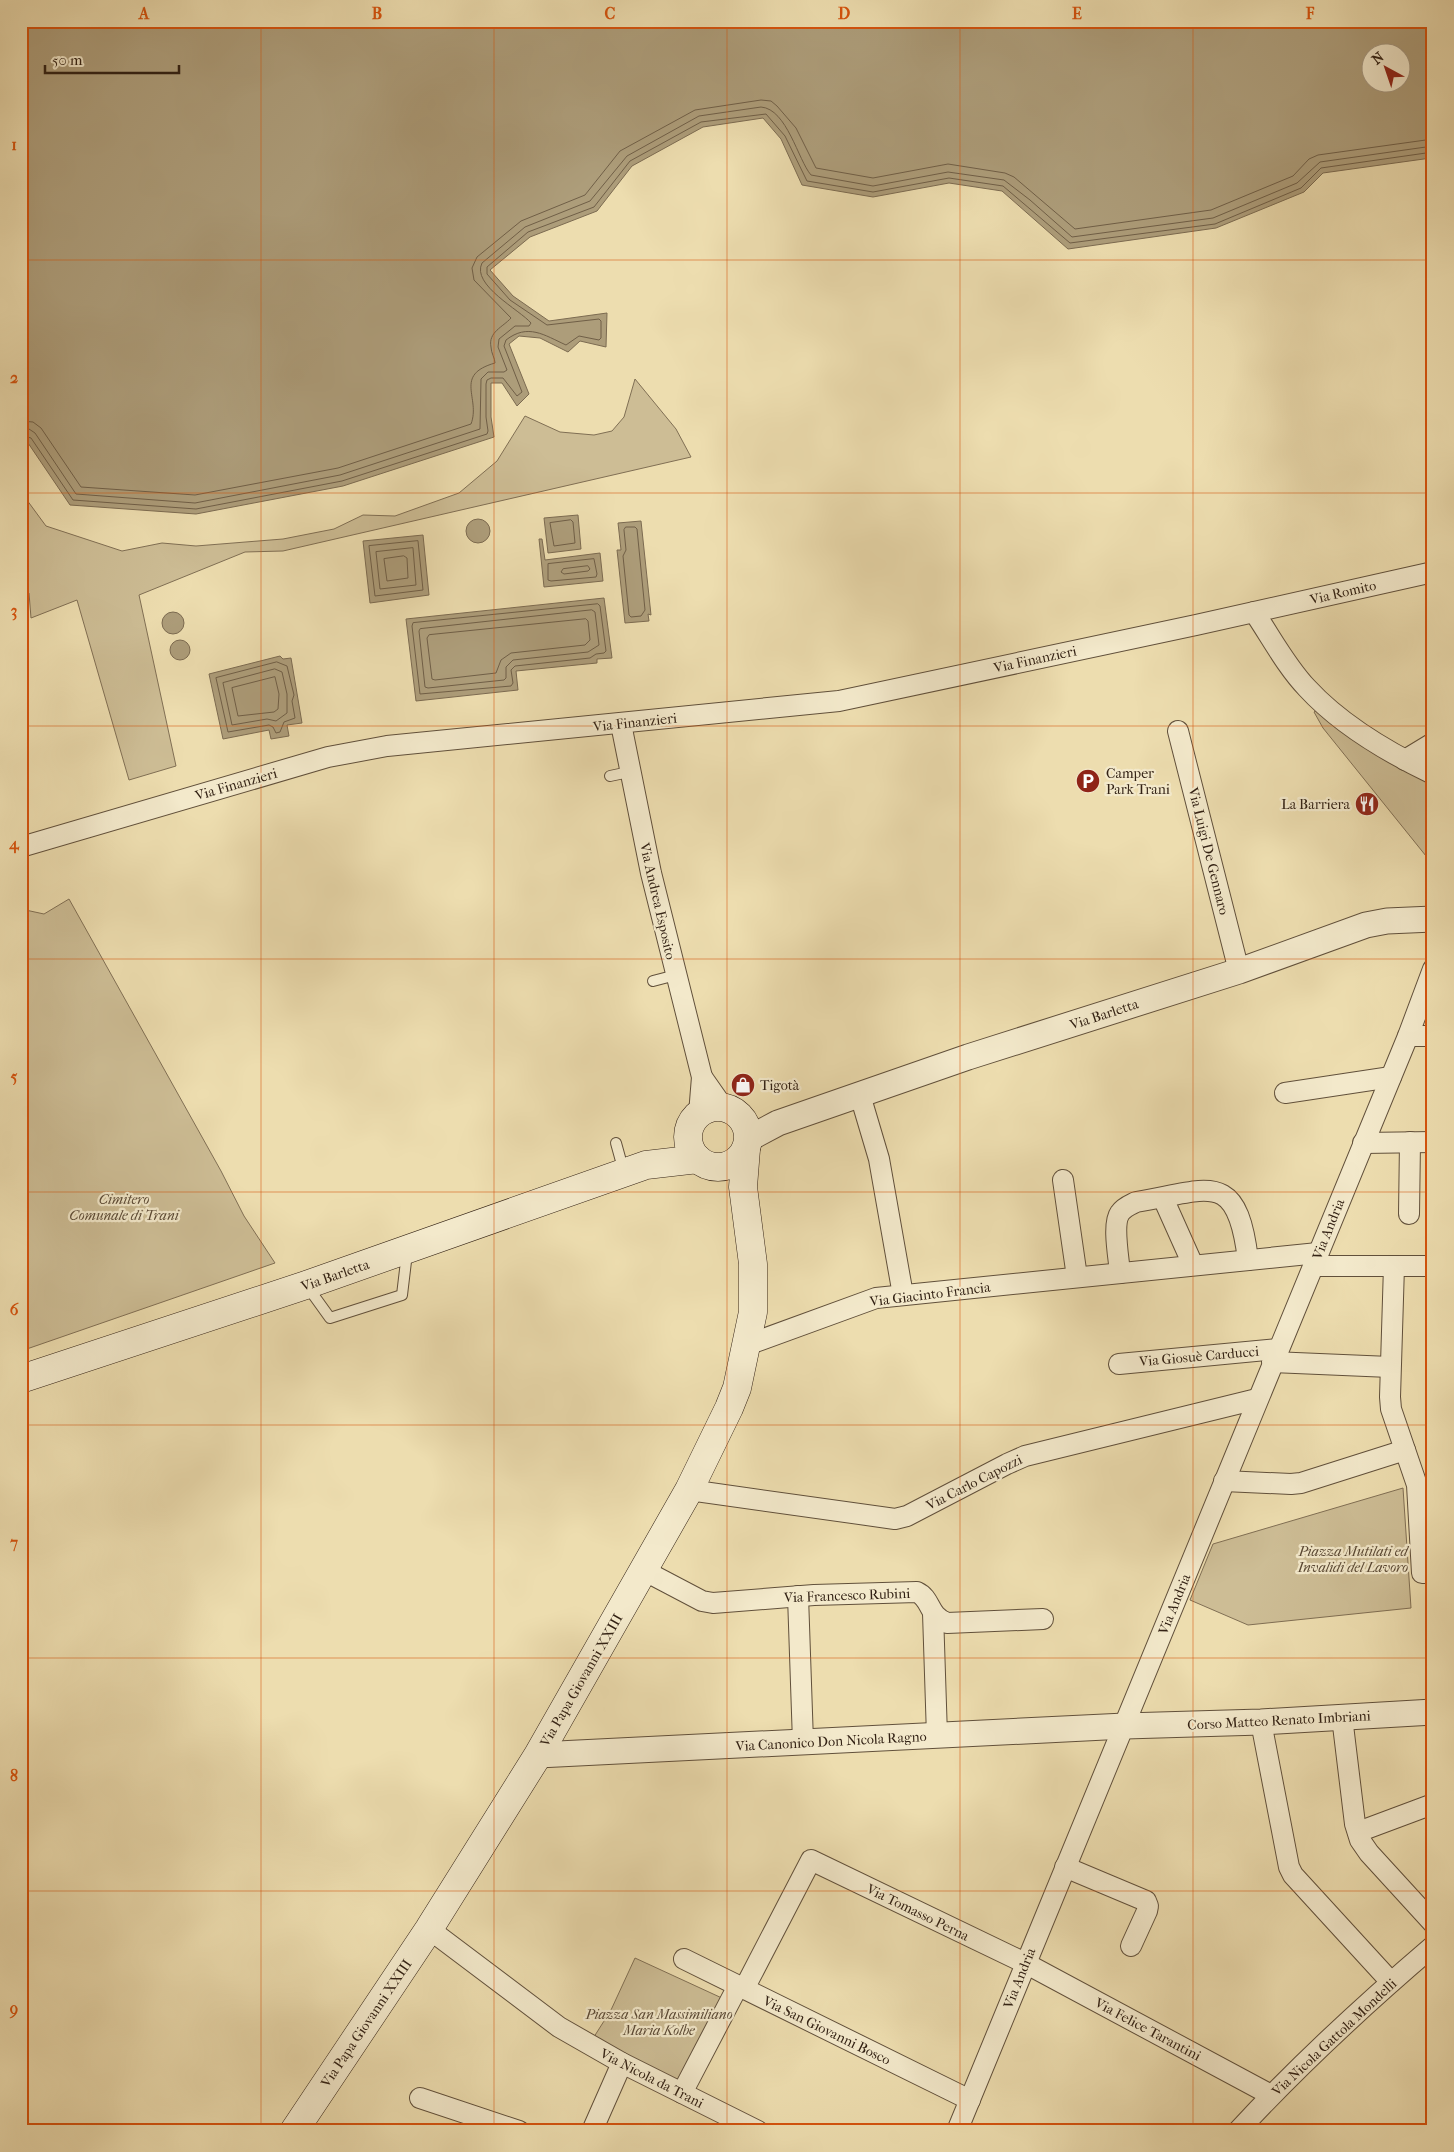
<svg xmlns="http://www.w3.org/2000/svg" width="1454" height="2152" viewBox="0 0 1454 2152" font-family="'IM FELL French Canon',serif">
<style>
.green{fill:#cdbd95;stroke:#806f54}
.water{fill:#ad9d7a;stroke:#7c6b51;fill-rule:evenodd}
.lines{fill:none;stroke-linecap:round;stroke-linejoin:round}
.shore{stroke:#705f47;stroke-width:1}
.service-casing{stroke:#61503b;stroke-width:12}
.minor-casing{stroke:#61503b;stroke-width:22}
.tertiary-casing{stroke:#61503b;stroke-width:27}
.secondary-casing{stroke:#322114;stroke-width:29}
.service{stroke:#f3e9cb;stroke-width:10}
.minor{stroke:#f3e9cb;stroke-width:20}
.tertiary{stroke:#f3e9cb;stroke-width:25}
.secondary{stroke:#f3e9cb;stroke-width:28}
.grid{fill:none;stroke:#d6530d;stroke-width:1;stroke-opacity:0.55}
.labels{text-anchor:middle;stroke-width:4.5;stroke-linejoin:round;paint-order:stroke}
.street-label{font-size:14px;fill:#322114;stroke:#f3e9cb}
.poi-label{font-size:14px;fill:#322114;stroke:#f3e9cb;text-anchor:start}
.park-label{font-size:14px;font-style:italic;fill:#594834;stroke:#f3e9cb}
.neatline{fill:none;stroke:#d6530d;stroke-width:2}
.grid-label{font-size:16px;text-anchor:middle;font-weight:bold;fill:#d6530d}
</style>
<rect width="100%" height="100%" fill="#edddaf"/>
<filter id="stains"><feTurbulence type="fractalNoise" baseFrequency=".004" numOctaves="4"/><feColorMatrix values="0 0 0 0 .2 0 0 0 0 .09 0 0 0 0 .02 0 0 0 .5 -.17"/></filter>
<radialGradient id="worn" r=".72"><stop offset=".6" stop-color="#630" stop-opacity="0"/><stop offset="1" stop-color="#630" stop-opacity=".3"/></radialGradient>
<g class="green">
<path d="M635 379 676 429 691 457 283 551 245 552 139 595 176 766 129 780 77 600 31 618 29 593 21 595V492L46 526 122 551 162 543 196 546 283 539 334 529 363 515 395 516 459 493 497 461 525 416 560 432 594 435 612 431 624 417Z"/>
<path d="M1319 708 1433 782V866L1428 856H1426L1323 728 1314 712Z"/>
<path d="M69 899 221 1171 244 1216 275 1263 21 1351V909L44 914Z"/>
<path d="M1403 1488 1411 1608 1248 1625 1190 1600 1213 1544Z"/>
<path d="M635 1958 724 1999 679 2086 592 2040 611 2010Z"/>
</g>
<g class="water">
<path d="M21 21H1433V152L1431 158 1323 173 1304 192 1216 228 1068 249 1002 191 949 183 873 197 802 185 781 139 763 118 703 127 632 166 597 211 530 237 490 270 513 296 549 321 607 313 606 347 580 341 568 352 540 338 519 336 509 344 529 394 517 406 502 383H491V417L494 437 343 486 196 514 70 505 26 440H21ZM1402 52V82H1372V52Z"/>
<path d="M578 515 581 549 548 553 544 518Z"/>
<circle cx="478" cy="531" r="12"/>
<path d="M641 521 651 615 648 614 649 621 625 623 617 550H621L618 523Z"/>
<path d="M423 535 429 595 370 603 363 541Z"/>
<path d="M539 539H542L545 560 600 553 603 581 544 587Z"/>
<path d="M604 598 612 658 597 659V663L516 671 518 690 416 701 406 619Z"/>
<circle cx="173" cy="623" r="11"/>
<circle cx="180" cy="650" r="10"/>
<path d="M280 656 283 659 291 658 302 723 287 725 289 736 271 739 269 730 223 739 209 674Z"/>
</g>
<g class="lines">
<g class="shore">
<path d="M21 421 33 422 41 428 81 487 195 495 338 468 471 424C481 398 453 375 495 363 495 358 491 353 491 347 488 332 503 327 511 318L474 280 472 268 477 257 521 221 585 195 620 151 695 110 761 100 771 101 777 106 796 128 816 168 873 178 948 164 1005 173 1014 177 1075 229 1211 210 1293 176 1309 159 1318 155 1433 139"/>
<path d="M21 429H29L35 433 76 494 195 503 340 475 480 429 481 379 488 372H504L507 370 498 347 499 339 515 326H529L531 323C520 310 471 285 482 263L525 227 590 201 627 156 699 116 761 107C787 109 798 160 811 175L873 186 948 172 1004 180 1030 200 1072 237 1213 218 1297 183 1320 162 1433 146"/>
<path d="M21 435 31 438 73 500 196 509 342 481 487 434 488 431 486 417V384L487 380 491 378H503L517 396 522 392 504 346 506 340C528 323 544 335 566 345L579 336 599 340 601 338V321L599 319 547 325 510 300 487 274V267L528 232 594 207 630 161 701 122 766 114 785 136 807 181 873 192 949 178 1003 186 1070 243 1215 224 1301 188 1321 168 1433 152"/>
<path d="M571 520 573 522 575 543 554 546 550 523Z"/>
<path d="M626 527H635L637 529 645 610 641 616 631 617 629 615 623 556 626 550 624 530Z"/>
<path d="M418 541 423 590 375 596 369 546Z"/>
<path d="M413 548 416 585 380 589 376 552Z"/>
<path d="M404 556 407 558 408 578 387 581 384 559Z"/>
<path d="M594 559 597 574 596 577 551 581 548 580V564Z"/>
<path d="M588 566 590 569 588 571 564 574 561 572 563 569Z"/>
<path d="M598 604 600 606 606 651 604 653 596 654 590 658 515 666 511 670 513 683 511 686 420 694 412 626 413 623Z"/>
<path d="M592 610 595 612 599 645 588 652 513 660 506 667V678L504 680 428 688 425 687 419 631 420 629Z"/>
<path d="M586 619 588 621 590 640 585 645 511 653 501 660 496 673 435 680 432 679 427 638 429 635Z"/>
<path d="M277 662 287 666 294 695 292 701 295 718 284 722 280 732 276 733 273 727 269 725 228 732 216 678Z"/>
<path d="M275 669 282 672 287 694V713L276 721 267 719 232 725 223 683Z"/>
<path d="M275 677 279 694 278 709 274 712 238 716 232 688Z"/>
</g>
<g class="service-casing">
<g id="service">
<path d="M610 776 629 772"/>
<path d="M653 981 676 975"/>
<path d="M616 1143 624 1172"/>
<path d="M307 1286 330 1318 402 1295 407 1253"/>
</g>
</g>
<g class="minor-casing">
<g id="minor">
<path d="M1254 612C1271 637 1286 666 1307 688 1341 725 1387 752 1433 774"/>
<path d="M621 724 651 873 702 1077 699 1114"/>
<path d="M1178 731 1239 971"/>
<path d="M1405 760 1433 743"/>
<path d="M21 847 328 757 387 746 839 701 1196 625 1433 572"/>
<path d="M1408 1036H1433"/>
<path d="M702 1077 723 1107"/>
<path d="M1285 1093 1391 1077"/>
<path d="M860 1095 879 1159 903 1295"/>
<path d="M1363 1143 1433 1142"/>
<path d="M1063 1180 1077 1277"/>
<path d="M1163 1198 1193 1265"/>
<path d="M1409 1214 1410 1142"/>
<path d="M1313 1266H1433"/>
<path d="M1394 1266 1390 1397 1391 1409 1417 1485 1422 1573H1433"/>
<path d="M1120 1273C1119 1259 1112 1224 1120 1213 1124 1207 1130 1205 1136 1202 1209 1190 1237 1168 1248 1260"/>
<path d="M747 1345 876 1298 1318 1253"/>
<path d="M1272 1362 1390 1367"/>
<path d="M1119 1364 1278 1349"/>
<path d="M1224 1481 1291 1484 1301 1483 1405 1450"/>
<path d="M689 1490 895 1519 907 1516 1007 1464 1025 1456 1257 1399"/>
<path d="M643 1570 702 1601 713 1603 814 1595 917 1592C932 1599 927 1615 947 1623L1043 1619"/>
<path d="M798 1596 803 1742"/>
<path d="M933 1613 937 1736"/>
<path d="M1342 1717 1355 1824 1360 1840 1369 1853 1433 1923"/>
<path d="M1261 1722 1289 1867 1293 1875 1391 1982"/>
<path d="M1358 1832 1433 1804"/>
<path d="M1065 1867 1146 1901 1148 1906 1147 1911 1131 1946"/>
<path d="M429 1929 559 2027 622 2063 758 2131"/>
<path d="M684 1959 970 2100"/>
<path d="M744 1989 811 1860 1025 1963 1271 2095"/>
<path d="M682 2093 738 1986"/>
<path d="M420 2098 519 2131"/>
<path d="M592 2131 622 2063"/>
<path d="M957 2131 1408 1036 1433 969"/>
<path d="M1238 2131C1299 2065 1365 2004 1433 1946"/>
</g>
</g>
<g class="tertiary-casing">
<g id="tertiary">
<path d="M748 1139 778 1123 968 1057 1239 971 1366 925 1387 921 1433 919"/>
<path d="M538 1755 1125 1726 1261 1722 1433 1712"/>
</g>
</g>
<g class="secondary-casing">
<g id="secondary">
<circle cx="718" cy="1137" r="30"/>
<path d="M21 1379 306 1285 646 1165 698 1159"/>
<path d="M294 2131 429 1929 538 1755 689 1490 729 1408 737 1388 753 1312V1264L743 1187 746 1149"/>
</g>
</g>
<use href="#service" class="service"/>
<use href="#minor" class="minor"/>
<use href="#tertiary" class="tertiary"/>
<use href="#secondary" class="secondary"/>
</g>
<path class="grid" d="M261 21V2131M494 21V2131M727 21V2131M960 21V2131M1193 21V2131M21 260H1433M21 493H1433M21 726H1433M21 959H1433M21 1192H1433M21 1425H1433M21 1658H1433M21 1891H1433"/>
<defs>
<g id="parking-disc" transform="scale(1.25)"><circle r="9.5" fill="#8f2418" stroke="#f3e9cb"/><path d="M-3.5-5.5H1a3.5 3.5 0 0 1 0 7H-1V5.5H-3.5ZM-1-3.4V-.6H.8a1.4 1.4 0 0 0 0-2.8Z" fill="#fff"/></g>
<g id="restaurant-disc" transform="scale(1.25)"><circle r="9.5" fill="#8f2418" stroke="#f3e9cb"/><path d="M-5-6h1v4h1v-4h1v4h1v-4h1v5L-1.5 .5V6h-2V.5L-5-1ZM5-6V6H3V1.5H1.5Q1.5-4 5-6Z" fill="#fff"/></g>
<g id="shop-disc" transform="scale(1.25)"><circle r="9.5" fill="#8f2418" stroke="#f3e9cb"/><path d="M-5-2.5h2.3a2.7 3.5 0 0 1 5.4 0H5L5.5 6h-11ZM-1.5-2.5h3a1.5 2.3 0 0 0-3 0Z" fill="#fff"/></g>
</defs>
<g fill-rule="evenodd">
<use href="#parking-disc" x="1088" y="781"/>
<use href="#restaurant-disc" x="1367" y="804"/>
<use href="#shop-disc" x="743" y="1085"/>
</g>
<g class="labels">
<g class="street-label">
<text transform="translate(1343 592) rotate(-13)" y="5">Via Romito</text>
<text transform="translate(1035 659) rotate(-12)" y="5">Via Finanzieri</text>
<text transform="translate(635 722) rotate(-6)" y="5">Via Finanzieri</text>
<text transform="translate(236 784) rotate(-16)" y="5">Via Finanzieri</text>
<text transform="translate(1209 851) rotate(76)" y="5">Via Luigi De Gennaro</text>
<text transform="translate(658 901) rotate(77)" y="5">Via Andrea Esposito</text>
<text transform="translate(1104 1014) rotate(-18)" y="5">Via Barletta</text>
<text transform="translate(1328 1229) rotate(-68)" y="5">Via Andria</text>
<text transform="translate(335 1275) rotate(-19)" y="5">Via Barletta</text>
<text transform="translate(930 1294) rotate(-7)" y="5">Via Giacinto Francia</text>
<text transform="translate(1199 1356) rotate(-5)" y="5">Via Giosuè Carducci</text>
<text transform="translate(974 1482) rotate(-27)" y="5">Via Carlo Capozzi</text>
<text transform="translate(847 1595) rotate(-2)" y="5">Via Francesco Rubini</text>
<text transform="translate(1174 1604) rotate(-68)" y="5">Via Andria</text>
<text transform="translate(581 1680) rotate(-60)" y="5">Via Papa Giovanni XXIII</text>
<text transform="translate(1279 1720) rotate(-3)" y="5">Corso Matteo Renato Imbriani</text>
<text transform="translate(831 1741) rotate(-3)" y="5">Via Canonico Don Nicola Ragno</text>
<text transform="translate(918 1912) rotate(26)" y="5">Via Tomasso Perna</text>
<text transform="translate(1019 1978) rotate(-68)" y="5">Via Andria</text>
<text transform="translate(366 2023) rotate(-56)" y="5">Via Papa Giovanni XXIII</text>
<text transform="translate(1148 2029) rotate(28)" y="5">Via Felice Tarantini</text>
<text transform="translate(827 2030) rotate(26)" y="5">Via San Giovanni Bosco</text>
<text transform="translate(1334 2037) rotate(-43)" y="5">Via Nicola Gattola Mondelli</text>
<text transform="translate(652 2078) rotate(27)" y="5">Via Nicola da Trani</text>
</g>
<g class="poi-label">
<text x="1106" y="778">Camper<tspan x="1106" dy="16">Park Trani</tspan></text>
<text x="1350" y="809" text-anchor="end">La Barriera</text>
<text x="760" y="1090">Tigotà</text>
</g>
<g class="park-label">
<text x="124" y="1204">Cimitero<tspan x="124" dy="16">Comunale di Trani</tspan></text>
<text x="1353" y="1556">Piazza Mutilati ed<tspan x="1353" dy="16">Invalidi del Lavoro</tspan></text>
<text x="659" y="2019">Piazza San Massimiliano<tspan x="659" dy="16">Maria Kolbe</tspan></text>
</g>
</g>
<rect width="1454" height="2152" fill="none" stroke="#edddaf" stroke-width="55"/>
<g transform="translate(1386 68) rotate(320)"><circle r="24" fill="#f3e9cb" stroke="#a69982"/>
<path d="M0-4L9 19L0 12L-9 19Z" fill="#8f2418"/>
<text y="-8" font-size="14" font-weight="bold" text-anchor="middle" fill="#322114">N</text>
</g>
<path d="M45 65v8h134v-8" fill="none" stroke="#322114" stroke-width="2.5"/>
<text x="52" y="65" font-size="15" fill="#322114" stroke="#f3e9cb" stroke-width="4" paint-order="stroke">50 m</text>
<rect x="28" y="28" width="1398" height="2096" class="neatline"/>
<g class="grid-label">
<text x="144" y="19">A</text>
<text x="377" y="19">B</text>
<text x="610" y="19">C</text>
<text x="844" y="19">D</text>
<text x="1077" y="19">E</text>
<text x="1310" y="19">F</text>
<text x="14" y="150">1</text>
<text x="14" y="383">2</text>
<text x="14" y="616">3</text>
<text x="14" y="849">4</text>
<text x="14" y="1082">5</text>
<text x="14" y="1315">6</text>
<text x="14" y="1548">7</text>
<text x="14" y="1781">8</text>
<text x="14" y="2014">9</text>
</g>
<rect width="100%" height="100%" filter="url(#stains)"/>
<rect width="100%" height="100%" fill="url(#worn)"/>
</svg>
